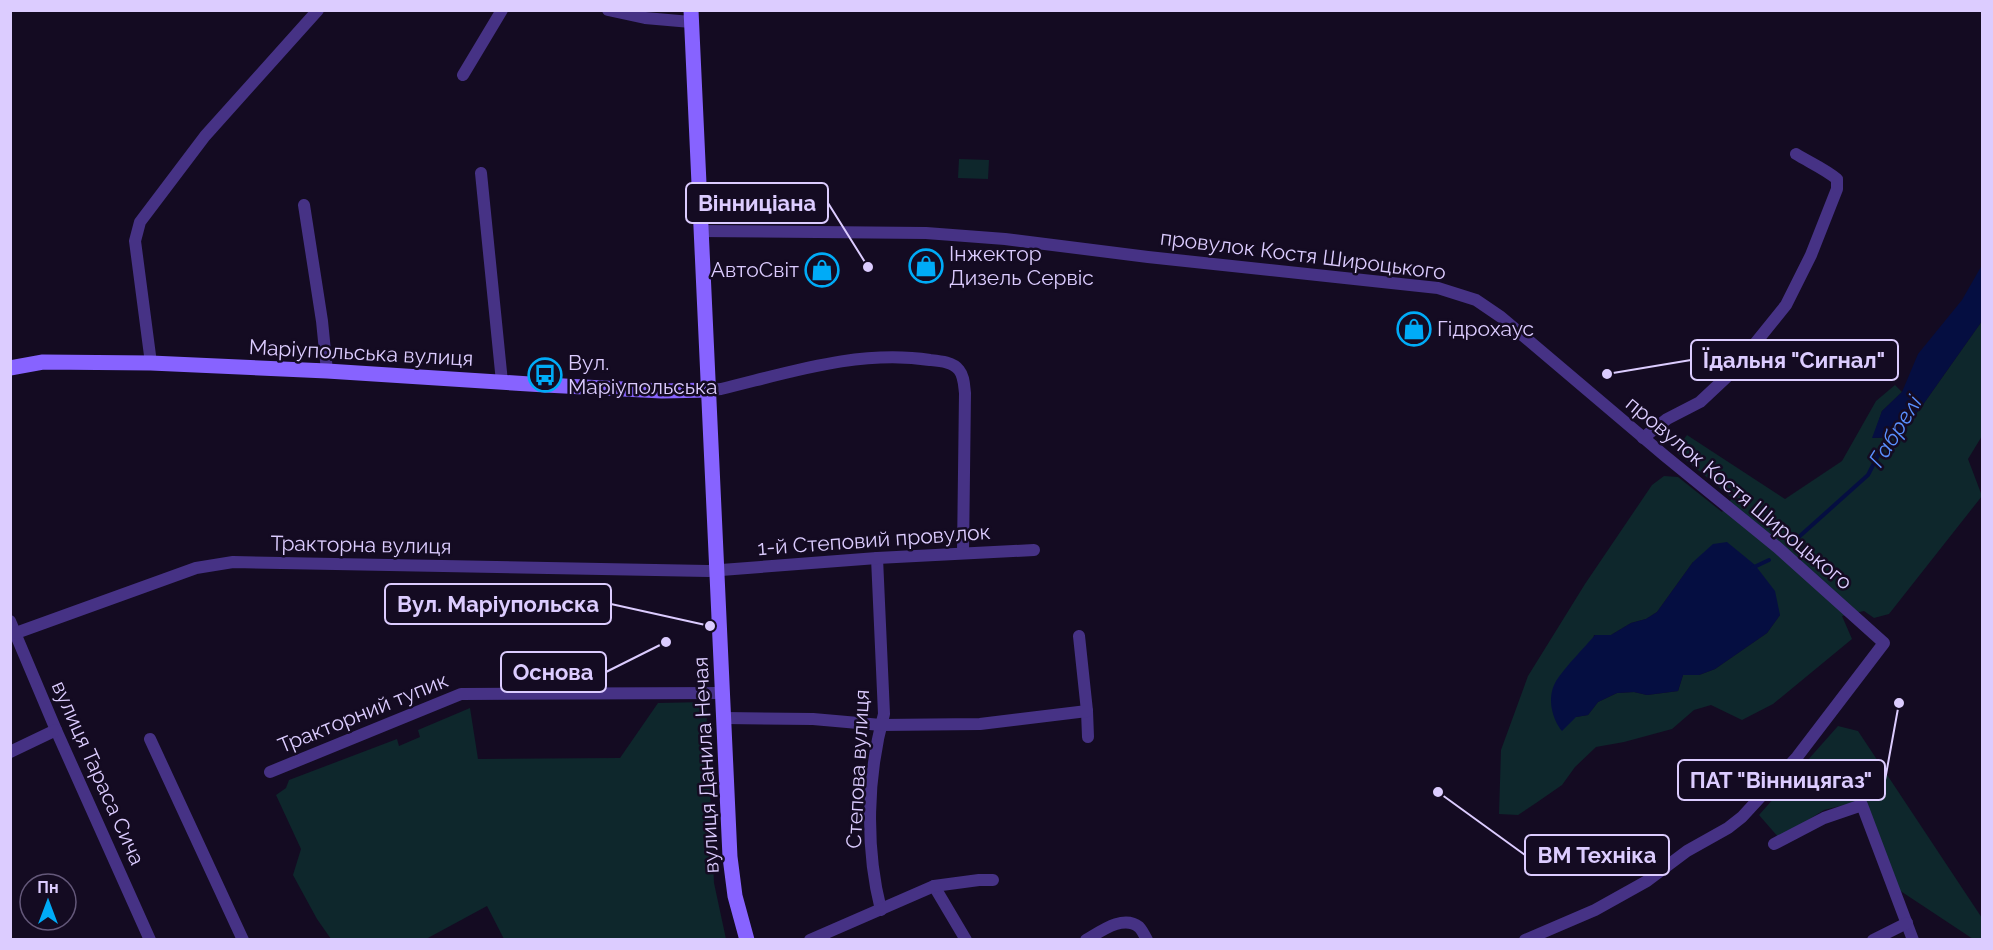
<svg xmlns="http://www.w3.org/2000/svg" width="1993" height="950" viewBox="0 0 1993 950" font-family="Raleway,sans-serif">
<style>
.green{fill:#0e272c;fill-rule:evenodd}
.water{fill:#050e41}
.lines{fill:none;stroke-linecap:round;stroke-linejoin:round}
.stream{stroke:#050e41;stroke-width:4}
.street{stroke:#463285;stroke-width:12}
.secondary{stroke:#8763ff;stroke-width:15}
.labels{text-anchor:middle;stroke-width:5;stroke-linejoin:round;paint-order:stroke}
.poi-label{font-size:21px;fill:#dcccff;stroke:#140b22;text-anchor:start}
.street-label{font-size:21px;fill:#dcccff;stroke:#140b22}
.water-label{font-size:22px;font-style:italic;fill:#5a90ff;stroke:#140b22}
.leader{fill:none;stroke:#dcccff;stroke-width:2}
.callout-dot{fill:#dcccff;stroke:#140b22;stroke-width:2}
.callout{fill:#140b22;stroke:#dcccff;stroke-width:2}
.callout-label{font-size:22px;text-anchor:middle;font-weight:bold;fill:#dcccff}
</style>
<rect width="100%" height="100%" fill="#140b22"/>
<g class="green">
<path d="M959 159 989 160 988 179 958 178Z"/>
<path d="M1982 321V436L1968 459 1982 496 1889 614 1874 618 1864 611 1842 616 1852 639 1773 704 1742 720 1711 705 1694 710 1672 729 1624 742 1596 747 1575 767 1562 785 1536 803 1518 815 1499 814 1501 750 1528 676 1585 584 1652 485 1664 476 1678 477 1722 512 1732 498 1675 451 1687 435 1785 499 1842 461 1876 401 1895 385 1902 392 1882 411 1873 438 1898 437 1922 406ZM1693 562 1780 615 1767 633 1715 669 1699 675H1683L1678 691 1647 695 1634 692 1617 693 1598 702 1588 715 1576 717 1594 635H1611L1631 623 1646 619 1657 612Z"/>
<path d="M706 702 714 883 726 939H504L487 906 426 939H331L317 919 293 875 301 849 276 795 286 788 289 780 397 739 399 746 420 737 418 730 470 708 478 759 620 758 658 703Z"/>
<path d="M1838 726 1858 731 1982 918V939H1973L1899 890 1865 800 1824 810 1779 838 1759 815Z"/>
</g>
<g class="water">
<path d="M1982 265V321L1922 406 1897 437 1872 438 1882 411 1902 392 1918 354 1962 300Z"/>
<path d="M1727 542 1755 565 1775 591 1780 615 1767 633 1715 669 1699 675H1683L1678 691 1647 695 1634 692 1617 693 1598 702 1588 715 1576 717 1562 731C1552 719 1547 698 1555 683 1561 671 1585 647 1595 635H1611L1631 623 1646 619 1657 612 1693 562 1713 544Z"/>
</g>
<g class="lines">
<g class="stream">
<path d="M1791 544 1868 475 1889 434"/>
<path d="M1752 568 1769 560"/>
</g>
<g class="street">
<path d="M608 10 645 18 691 22"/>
<path d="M463 75 502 10"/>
<path d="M481 173 502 382"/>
<path d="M304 205 322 321 327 371"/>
<path d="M700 231 926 233 1005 239 1148 257 1438 288 1476 300 1501 317 1665 456 1777 547 1884 643 1797 757 1742 817 1728 828 1687 851 1647 881 1595 910 1525 940"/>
<path d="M151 363 135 241 140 222 205 136 318 10"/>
<path d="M709 390 721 389C788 373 859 349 930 360 940 361 953 362 959 370 964 376 964 385 965 393L963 552"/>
<path d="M1643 438 1667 419 1700 402 1732 372 1786 305 1811 255 1837 189V179C1825 169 1809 162 1796 154"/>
<path d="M877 558 884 714C867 776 865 847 881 910"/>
<path d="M10 621 56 730 150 940"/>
<path d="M16 633 196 568 233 562 708 571 877 558 1034 550"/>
<path d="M1087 711 1088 737"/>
<path d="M724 718 813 719 881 725 980 724 1087 711 1079 636"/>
<path d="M150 739 243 940"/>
<path d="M10 752 56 730"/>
<path d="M270 772 461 694 723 693"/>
<path d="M1774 844 1824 818 1862 805 1913 940"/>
<path d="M934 886 966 940"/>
<path d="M810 940 934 886 979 880H993"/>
<path d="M1086 940C1100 932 1123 914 1139 927 1142 930 1145 936 1147 940"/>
<path d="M1873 940 1907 923"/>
</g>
<g class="secondary">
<path d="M691 10 730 857 735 896 747 940"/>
<path d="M10 368 43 362 151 363 327 371 545 385 662 391 709 390"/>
</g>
</g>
<defs>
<g id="shop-ring" transform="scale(1.725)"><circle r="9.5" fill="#140b22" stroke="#00abf7" stroke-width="1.5"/><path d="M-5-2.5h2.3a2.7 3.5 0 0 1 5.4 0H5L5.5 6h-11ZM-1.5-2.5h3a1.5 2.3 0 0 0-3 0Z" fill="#00abf7"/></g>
<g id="bus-ring" transform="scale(1.725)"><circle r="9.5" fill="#140b22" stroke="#00abf7" stroke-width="1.5"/><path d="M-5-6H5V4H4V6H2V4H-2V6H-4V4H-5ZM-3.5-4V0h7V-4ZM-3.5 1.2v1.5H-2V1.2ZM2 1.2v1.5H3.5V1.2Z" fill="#00abf7"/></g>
</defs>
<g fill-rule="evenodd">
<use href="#shop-ring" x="926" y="266"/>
<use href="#shop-ring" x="822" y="270"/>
<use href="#shop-ring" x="1414" y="329"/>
<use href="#bus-ring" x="545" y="375"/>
</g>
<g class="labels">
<g class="poi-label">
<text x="949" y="261">Інжектор<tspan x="949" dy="24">Дизель Сервіс</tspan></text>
<text x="799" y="277" text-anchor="end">АвтоСвіт</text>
<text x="1437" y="336">Гідрохаус</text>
<text x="568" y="370">Вул.<tspan x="568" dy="24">Маріупольська</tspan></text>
</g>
<g class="street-label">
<text transform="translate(1303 255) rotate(7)" y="7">провулок Костя Широцького</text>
<text transform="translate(361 353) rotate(3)" y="7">Маріупольська вулиця</text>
<text transform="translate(1739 493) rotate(40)" y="7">провулок Костя Широцького</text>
<text transform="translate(874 540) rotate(-4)" y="7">1-й Степовий провулок</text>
<text transform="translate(361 545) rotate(1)" y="7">Тракторна вулиця</text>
<text transform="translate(363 713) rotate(-22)" y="7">Тракторний тупик</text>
<text transform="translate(706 765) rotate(-93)" y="7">вулиця Данила Нечая</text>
<text transform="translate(858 769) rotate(-87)" y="7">Степова вулиця</text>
<text transform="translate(98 773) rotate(66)" y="7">вулиця Тараса Сича</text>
</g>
<g class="water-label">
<text transform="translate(1895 431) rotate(-58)" y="8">Габрелі</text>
</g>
</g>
<path class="leader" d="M868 267L828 203M1607 374L1691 360M710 626L611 604M666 642L606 672M1899 703L1885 780M1438 792L1525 855"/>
<g class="callout-dot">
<circle cx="868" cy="267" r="6"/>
<circle cx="1607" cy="374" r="6"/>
<circle cx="710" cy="626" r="6"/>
<circle cx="666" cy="642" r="6"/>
<circle cx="1899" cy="703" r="6"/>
<circle cx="1438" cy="792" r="6"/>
</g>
<g class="callout">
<rect x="686" y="183" width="142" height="40" rx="6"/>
<rect x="1691" y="340" width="207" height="40" rx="6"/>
<rect x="385" y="584" width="226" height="40" rx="6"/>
<rect x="501" y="652" width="105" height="40" rx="6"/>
<rect x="1678" y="760" width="207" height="40" rx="6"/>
<rect x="1525" y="835" width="144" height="40" rx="6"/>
</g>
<g class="callout-label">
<text x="757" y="211">Вінниціана</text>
<text x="1794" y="368">Їдальня "Сигнал"</text>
<text x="498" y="612">Вул. Маріупольска</text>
<text x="553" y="680">Основа</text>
<text x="1781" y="788">ПАТ "Вінницягаз"</text>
<text x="1597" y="863">ВМ Техніка</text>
</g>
<rect width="1993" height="950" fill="none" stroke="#dcccff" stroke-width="24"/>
<g transform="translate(48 902)"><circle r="28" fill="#140b22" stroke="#64587a" stroke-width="1.5"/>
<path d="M0-4.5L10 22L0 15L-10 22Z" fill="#00abf7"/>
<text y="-9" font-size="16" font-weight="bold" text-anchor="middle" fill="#dcccff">Пн</text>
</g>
</svg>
